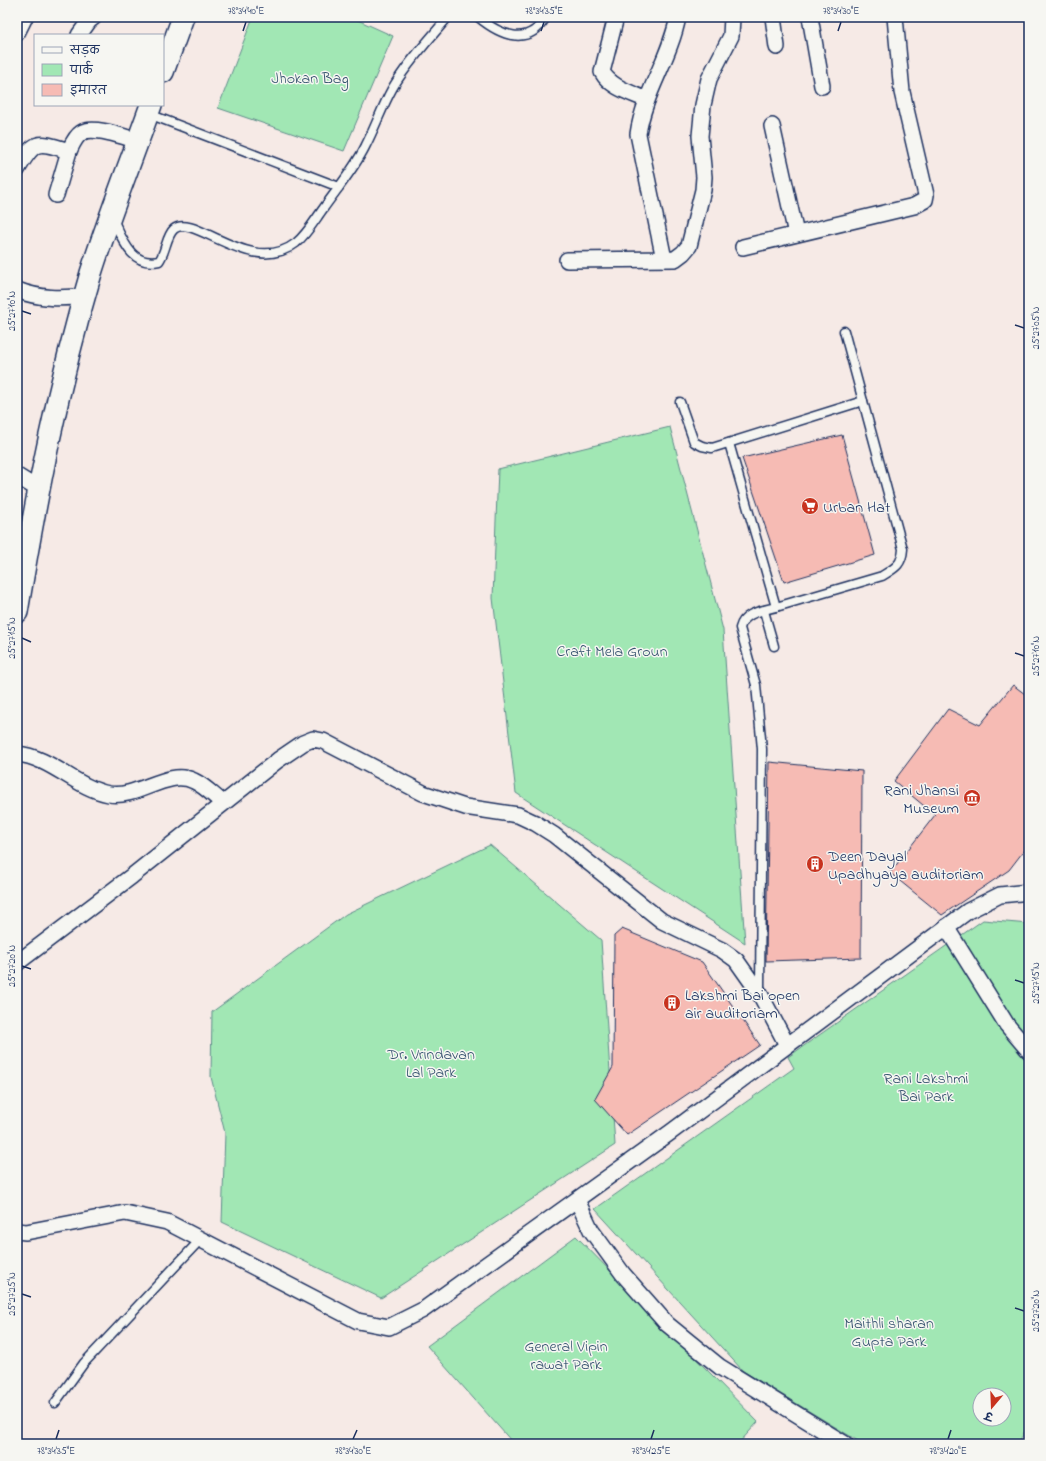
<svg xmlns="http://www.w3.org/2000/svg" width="1046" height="1461" viewBox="0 0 1046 1461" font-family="'Indie Flower','Playpen Sans Deva',sans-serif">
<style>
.green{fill:#a1e7b4;stroke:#5e8b89;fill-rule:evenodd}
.building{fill:#f6bbb4;stroke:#1b2f5e}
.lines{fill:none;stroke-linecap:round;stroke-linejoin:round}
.lane-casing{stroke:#1b2f5e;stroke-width:11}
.street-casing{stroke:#1b2f5e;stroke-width:18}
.secondary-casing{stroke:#1b2f5e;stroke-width:24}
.lane{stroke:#f6f6f2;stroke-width:8}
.street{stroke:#f6f6f2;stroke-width:15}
.secondary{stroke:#f6f6f2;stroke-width:21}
.ticks{fill:none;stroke:#1b2f5e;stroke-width:1.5}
.labels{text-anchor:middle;stroke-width:3;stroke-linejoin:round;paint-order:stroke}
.park-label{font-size:16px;fill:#36546f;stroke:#f6f6f2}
.poi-label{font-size:16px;fill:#1b2f5e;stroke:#f6f6f2;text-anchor:start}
.neatline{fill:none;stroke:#1b2f5e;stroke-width:1.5}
.ticks-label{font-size:10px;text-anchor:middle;fill:#1b2f5e}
</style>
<rect width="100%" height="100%" fill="#f6eae6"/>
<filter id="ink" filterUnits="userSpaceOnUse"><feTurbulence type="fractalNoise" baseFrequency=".025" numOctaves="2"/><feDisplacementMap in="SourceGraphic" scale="8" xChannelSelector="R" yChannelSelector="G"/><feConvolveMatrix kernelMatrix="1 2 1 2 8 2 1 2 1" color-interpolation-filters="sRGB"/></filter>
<g filter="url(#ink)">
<g class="green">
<path d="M253 17H351L393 36 344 151 218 108Z"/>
<path d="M670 427 723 630 745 943 516 793 493 598 498 469Z"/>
<path d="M490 845 601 940 615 1145 381 1298 222 1222 225 1133 211 1077 212 1012 346 914Z"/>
<path d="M983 920 1029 924V1423L1018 1444H863L743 1371 595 1209 794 1068 788 1057ZM980 1395H1004V1419H980Z"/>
<path d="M576 1236 758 1422 738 1444H514L427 1346Z"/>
</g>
<g class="building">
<path d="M842 435 875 555 784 582 742 458Z"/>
<path d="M1013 685 1029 697V844L1009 870 942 915 890 873 935 815 894 781 948 709 980 725Z"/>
<path d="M769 762 862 771 861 958 766 961Z"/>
<path d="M622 929 702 962 760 1045 627 1135 595 1099 613 1067 614 936Z"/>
</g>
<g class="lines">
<g class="lane-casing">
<g id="lane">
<path d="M478 17C500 35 528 48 546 17"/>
<path d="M149 114 339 187"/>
<path d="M113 219C123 240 131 267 159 261 166 252 166 236 174 229 194 212 251 278 296 243 307 234 315 220 323 209 337 189 354 169 365 147 375 128 382 107 392 89 407 63 429 40 448 17"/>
<path d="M680 402 694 442 702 446 712 448 863 401"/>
<path d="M729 443 776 607C762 611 744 612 740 628L756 685 762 749 760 991"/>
<path d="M776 607 882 576C895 568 902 565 903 549L844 331"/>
<path d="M764 611 774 646"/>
<path d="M55 1403 84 1363 201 1239"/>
</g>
</g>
<g class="street-casing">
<g id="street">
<path d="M616 17 602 72C611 88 632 93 647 100"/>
<path d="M773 17 777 47"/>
<path d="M810 17 822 86"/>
<path d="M17 33 25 17"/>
<path d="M79 35 89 21 94 17"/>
<path d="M772 126 796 234"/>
<path d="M17 170C35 139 37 141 69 151 72 145 75 137 81 133 93 125 124 137 138 141"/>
<path d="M56 195 69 151"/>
<path d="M743 247 914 206 925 200 926 195 902 92 895 17"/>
<path d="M664 259 638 134C644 93 670 58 678 17"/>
<path d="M567 260 675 259 683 253 689 246 703 190 704 177 700 136 703 105 709 79 731 36 732 17"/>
<path d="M17 290C40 299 61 299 85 296"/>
<path d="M17 476 38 489"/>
<path d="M17 754C51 757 76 788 109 794 138 799 168 768 194 781 205 786 214 796 223 803"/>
<path d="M946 927 1007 1025 1029 1051"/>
<path d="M17 963 132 876 278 760 303 743 313 739 323 741 423 793 465 807 518 815 535 823 554 835 662 921 722 950 736 960 760 994 787 1045"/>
<path d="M577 1200 591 1230 623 1274 667 1324 720 1367 845 1444"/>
<path d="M17 1231 26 1232 125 1213 167 1222 358 1321 389 1327 423 1310 671 1132 968 911 1000 895 1029 892"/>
</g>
</g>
<g class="secondary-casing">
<g id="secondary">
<path d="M163 72 183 17"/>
<path d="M17 612C36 497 58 384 91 273 109 216 131 161 151 105"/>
</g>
</g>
<use href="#lane" class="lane"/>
<use href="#street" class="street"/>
<use href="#secondary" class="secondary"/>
</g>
</g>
<path class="ticks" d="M243 31 246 22M541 31 544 22M838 31 841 22M22 311 31 314M1015 325 1024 328M22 638 31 642M1015 653 1024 656M22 966 31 969M1015 980 1024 983M22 1294 31 1297M1015 1308 1024 1311M56 1439 59 1430M353 1439 357 1430M651 1439 654 1430M948 1439 951 1430"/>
<defs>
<g id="supermarket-disc" transform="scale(0.9)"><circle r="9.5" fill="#c8321e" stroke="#f6f6f2"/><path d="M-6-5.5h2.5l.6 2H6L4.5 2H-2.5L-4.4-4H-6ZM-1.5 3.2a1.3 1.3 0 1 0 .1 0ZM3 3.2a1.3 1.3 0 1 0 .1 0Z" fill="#fff"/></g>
<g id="museum-disc" transform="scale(0.9)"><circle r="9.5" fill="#c8321e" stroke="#f6f6f2"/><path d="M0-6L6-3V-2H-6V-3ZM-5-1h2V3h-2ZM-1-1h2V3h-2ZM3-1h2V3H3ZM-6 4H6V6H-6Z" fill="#fff"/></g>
<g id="building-disc" transform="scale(0.9)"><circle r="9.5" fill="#c8321e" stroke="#f6f6f2"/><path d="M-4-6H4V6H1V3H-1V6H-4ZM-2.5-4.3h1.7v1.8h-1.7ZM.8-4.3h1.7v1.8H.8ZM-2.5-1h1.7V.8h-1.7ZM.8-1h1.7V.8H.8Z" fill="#fff"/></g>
</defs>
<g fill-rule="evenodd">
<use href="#supermarket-disc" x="810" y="506"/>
<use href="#museum-disc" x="972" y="798"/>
<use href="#building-disc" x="815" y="864"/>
<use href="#building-disc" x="672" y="1003"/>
</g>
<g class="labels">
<g class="park-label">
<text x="310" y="83">Jhokan Bag</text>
<text x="612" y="656">Craft Mela Groun</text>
<text x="431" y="1059">Dr. Vrindavan<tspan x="431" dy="18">Lal Park</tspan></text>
<text x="926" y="1083">Rani Lakshmi<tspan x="926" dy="18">Bai Park</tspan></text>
<text x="889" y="1328">Maithli sharan<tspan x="889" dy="18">Gupta Park</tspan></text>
<text x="566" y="1351">General Vipin<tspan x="566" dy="18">rawat Park</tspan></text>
</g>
<g class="poi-label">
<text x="823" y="512">Urban Hat</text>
<text x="959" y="795" text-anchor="end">Rani Jhansi<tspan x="959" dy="18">Museum</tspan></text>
<text x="828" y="861">Deen Dayal<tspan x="828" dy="18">Upadhyaya auditoriam</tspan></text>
<text x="685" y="1000">Lakshmi Bai open<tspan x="685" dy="18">air auditoriam</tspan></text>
</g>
</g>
<rect width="1046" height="1461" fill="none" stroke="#f6f6f2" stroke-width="44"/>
<rect x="34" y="34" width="130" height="72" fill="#f6f6f2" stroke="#9ea6b7"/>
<rect x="42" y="47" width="20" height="6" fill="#f6f6f2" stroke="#9ea6b7"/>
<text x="70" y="54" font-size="12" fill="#1b2f5e">सड़क</text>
<rect x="42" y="64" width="20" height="12" fill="#a1e7b4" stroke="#9ea6b7"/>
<text x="70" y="74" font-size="12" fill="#1b2f5e">पार्क</text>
<rect x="42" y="84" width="20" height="12" fill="#f6bbb4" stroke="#9ea6b7"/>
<text x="70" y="94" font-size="12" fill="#1b2f5e">इमारत</text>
<g transform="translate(992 1407) rotate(199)"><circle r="19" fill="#f6f6f2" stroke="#9ea6b7"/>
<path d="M0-3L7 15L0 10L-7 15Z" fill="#c8321e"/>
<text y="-6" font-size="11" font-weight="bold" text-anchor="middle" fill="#1b2f5e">उ</text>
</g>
<rect x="22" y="22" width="1002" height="1417" class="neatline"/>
<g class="ticks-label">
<text x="246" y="14">78°34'40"E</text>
<text x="544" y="14">78°34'35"E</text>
<text x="841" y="14">78°34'30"E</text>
<text transform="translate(11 311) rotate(-90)" y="4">25°27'10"N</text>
<text transform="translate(1035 328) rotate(-90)" y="4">25°27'05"N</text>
<text transform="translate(11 638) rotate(-90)" y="4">25°27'15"N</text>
<text transform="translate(1035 656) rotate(-90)" y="4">25°27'10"N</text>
<text transform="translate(11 966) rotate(-90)" y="4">25°27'20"N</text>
<text transform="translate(1035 983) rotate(-90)" y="4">25°27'15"N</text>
<text transform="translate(11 1294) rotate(-90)" y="4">25°27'25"N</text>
<text transform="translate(1035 1311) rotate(-90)" y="4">25°27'20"N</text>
<text x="56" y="1454">78°34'35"E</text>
<text x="353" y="1454">78°34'30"E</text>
<text x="651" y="1454">78°34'25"E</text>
<text x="948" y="1454">78°34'20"E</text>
</g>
</svg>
